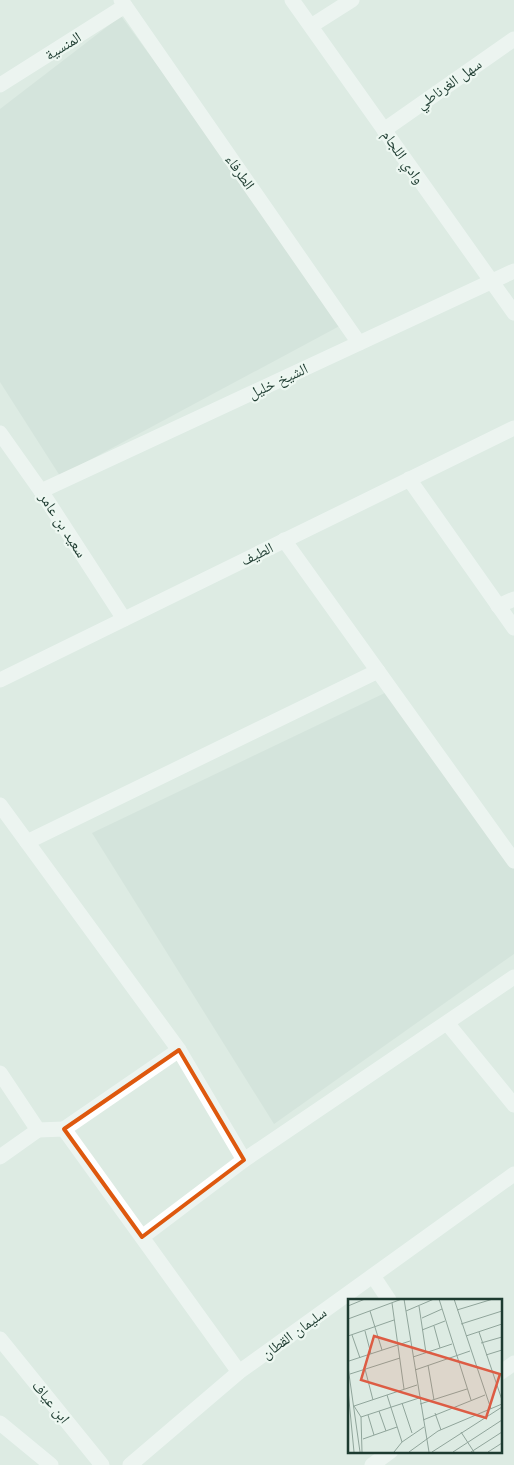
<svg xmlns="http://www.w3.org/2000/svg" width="514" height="1465" viewBox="0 0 514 1465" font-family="Quicksand,'Noto Naskh Arabic',sans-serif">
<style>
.built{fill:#cbdbd2}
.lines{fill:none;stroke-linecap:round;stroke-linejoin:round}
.minor{stroke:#fff;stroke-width:15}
.marked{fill:none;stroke:#de580e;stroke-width:4;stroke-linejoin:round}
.labels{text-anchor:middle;stroke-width:4.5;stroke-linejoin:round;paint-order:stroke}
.street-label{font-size:15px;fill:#1d3b30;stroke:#edf7f1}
.inset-road{fill:none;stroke:#90a59b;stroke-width:1}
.view{fill:#dd5c44;fill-opacity:0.15;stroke:#dd5c44;stroke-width:2.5}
.inset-edge{fill:none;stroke:#1d3b30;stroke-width:2.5}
</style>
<rect width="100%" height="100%" fill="#ddebe3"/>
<g class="built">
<path d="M121 16 347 322 60 476 0 382V109Z"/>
<path d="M389 691 514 868V954L274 1124 92 833Z"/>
</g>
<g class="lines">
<g class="minor">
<path d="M121 0 359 343"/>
<path d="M292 0 514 313"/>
<path d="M311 26 352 0"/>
<path d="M0 85 125 6"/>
<path d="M384 130 514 39"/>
<path d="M0 433 41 491 124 619"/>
<path d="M409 479 514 628"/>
<path d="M41 491 514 271"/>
<path d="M284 540 514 861"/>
<path d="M498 606 514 599"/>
<path d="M0 680 514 428"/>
<path d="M0 805 179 1050 244 1160"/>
<path d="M27 842 378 671"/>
<path d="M447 1023 514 1105"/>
<path d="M0 1073 38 1130 64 1129 239 1372"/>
<path d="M64 1129 179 1050"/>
<path d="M0 1157 38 1130"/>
<path d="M142 1237 244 1160 514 977"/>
<path d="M373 1276 389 1300"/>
<path d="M0 1339 102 1465"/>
<path d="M500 1373 514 1363"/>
<path d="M0 1423 51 1465"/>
<path d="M130 1465 239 1372 514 1174"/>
<path d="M372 1465 391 1451"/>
</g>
</g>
<path d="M0 0H514V1465H0ZM179 1050 244 1160 142 1237 64 1129Z" fill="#ddebe3" fill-opacity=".55" fill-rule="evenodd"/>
<path class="marked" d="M179 1050 244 1160 142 1237 64 1129Z"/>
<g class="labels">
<g class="street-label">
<text transform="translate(63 46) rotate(-32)" y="5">المنسية</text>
<text transform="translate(449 84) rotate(-35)" y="5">سهل الغرناطي</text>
<text transform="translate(403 157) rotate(55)" y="5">وادي اللجام</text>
<text transform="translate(240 172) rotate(55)" y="5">الطرفاء</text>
<text transform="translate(278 381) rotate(-25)" y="5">الشيخ خليل</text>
<text transform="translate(63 525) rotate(57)" y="5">سعيد بن عامر</text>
<text transform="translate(257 554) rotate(-26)" y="5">الطيف</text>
<text transform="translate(294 1333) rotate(-36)" y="5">سليمان القطان</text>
<text transform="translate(51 1402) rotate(51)" y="5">ابن عياف</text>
</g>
</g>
<g transform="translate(348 1299)">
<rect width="154" height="154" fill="#ddebe3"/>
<path class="inset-road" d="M56 0 81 153M91 0 123 101M106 0 143 110M44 4 56 90M0 7 17 0M71 7 78 54M109 11 145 0M22 12 34 51M58 12 86 0M74 19 94 10M0 20 54 0M113 25 154 12M86 27 92 49M74 31 97 22M17 32 23 55M131 33 154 101M4 36 12 59M0 37 46 21M118 37 154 25M133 44 154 38M138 56 154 51M65 58 104 45M1 62 62 42M80 66 86 101M0 68 12 153M17 70 25 101M67 71 122 52M2 75 52 59M0 91 6 153M39 96 54 143M54 104 64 134M72 105 119 90M6 107 13 118 14 153M6 107 69 86M31 112 38 132M87 114 93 131M20 116 26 136M13 118 71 99M75 121 137 96M113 133 126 153M15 140 49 128M46 153 54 143 76 128M61 153 90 132 154 105M84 153 154 108M105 153 154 121M123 153 154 133M140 153 154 144"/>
<path class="view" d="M26 37 152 75 138 119 13 81Z"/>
<rect width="154" height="154" class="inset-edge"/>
</g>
</svg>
